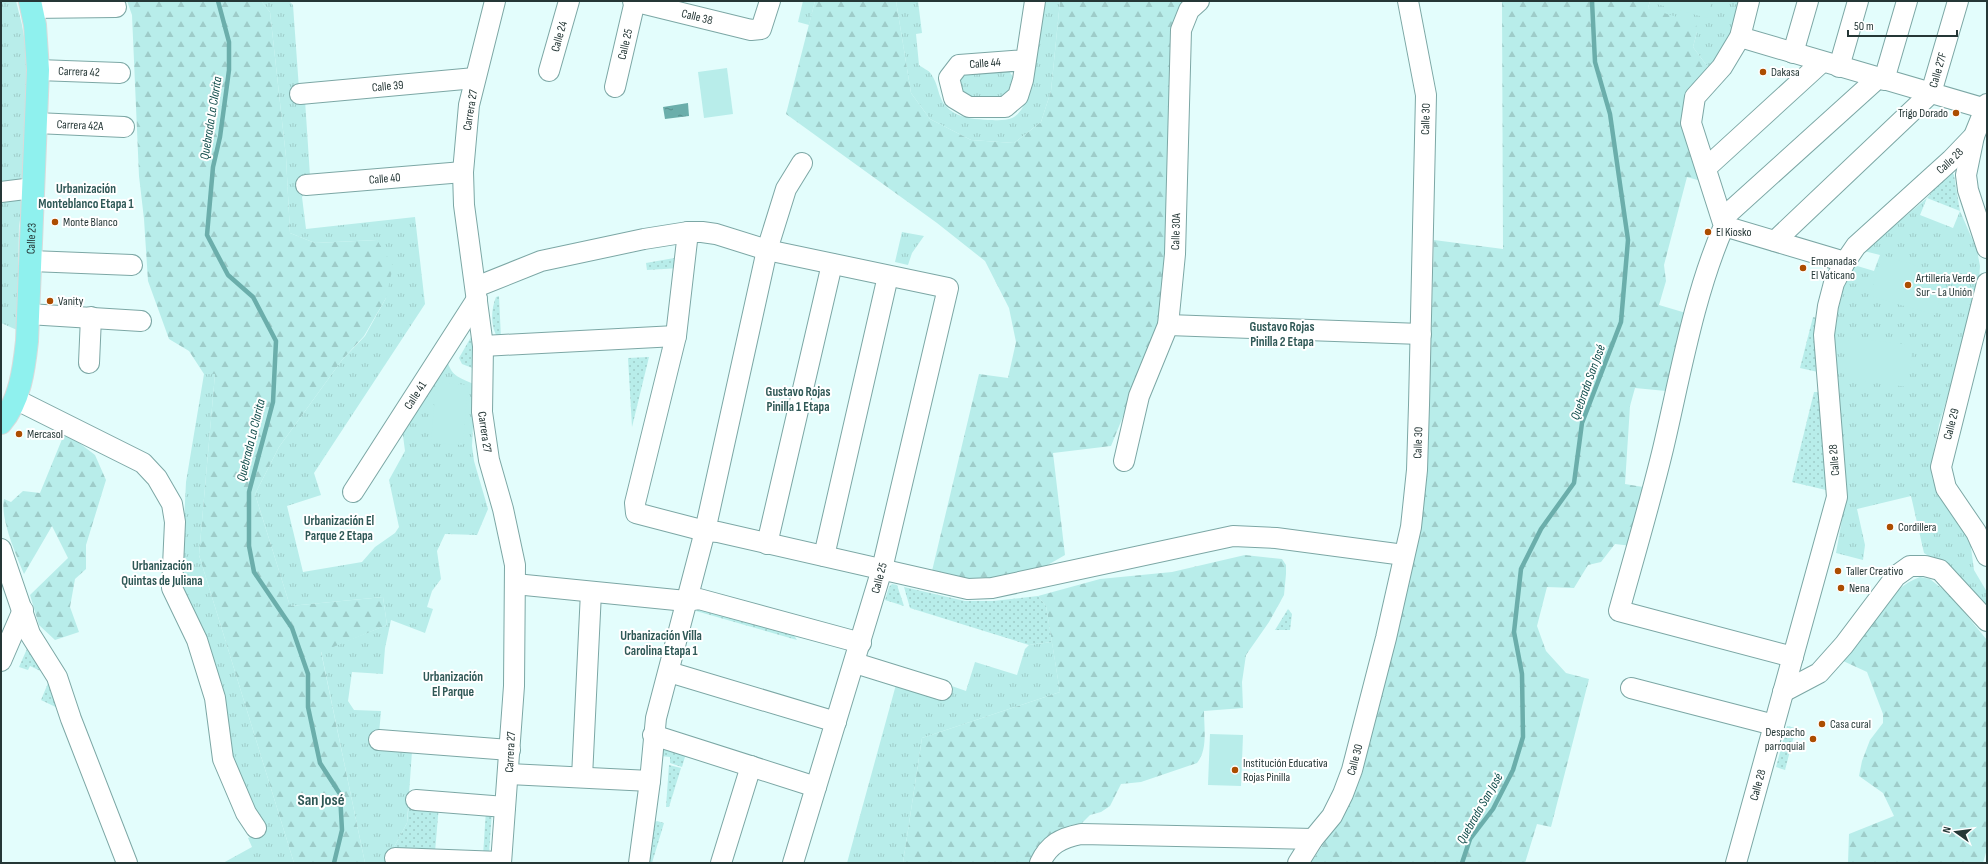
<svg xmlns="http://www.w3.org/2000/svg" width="1988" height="864" viewBox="0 0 1988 864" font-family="'Sofia Sans Condensed',sans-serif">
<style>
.grass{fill:url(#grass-tufts)}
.forest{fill:url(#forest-firs)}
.garden{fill:url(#garden-dots)}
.pitch{fill:#b8edea}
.water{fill:url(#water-ripples)}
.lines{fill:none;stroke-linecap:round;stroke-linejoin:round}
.stream{stroke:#6baeab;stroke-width:4.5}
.minor-casing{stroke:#7ca7a5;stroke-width:22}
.major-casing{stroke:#d8dbdb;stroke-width:24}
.minor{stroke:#fff;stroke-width:20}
.major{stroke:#8ff1ee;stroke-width:22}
.poi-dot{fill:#ac4d00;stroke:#fff;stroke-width:1.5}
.labels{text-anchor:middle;stroke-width:4;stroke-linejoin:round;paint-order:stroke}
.street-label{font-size:12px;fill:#253736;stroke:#fff}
.poi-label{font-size:12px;fill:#253736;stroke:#fff;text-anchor:start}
.water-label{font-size:13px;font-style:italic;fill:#0f4c4a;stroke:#fff}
.neighbourhood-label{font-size:13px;font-weight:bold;fill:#2f5856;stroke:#fff}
.district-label{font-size:16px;font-weight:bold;fill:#2f5856;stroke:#fff}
</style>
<defs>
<pattern id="grass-tufts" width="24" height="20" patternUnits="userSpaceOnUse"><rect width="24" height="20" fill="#b8edea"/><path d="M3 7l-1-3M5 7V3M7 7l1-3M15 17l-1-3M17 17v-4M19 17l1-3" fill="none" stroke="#9eccc9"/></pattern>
<pattern id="forest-firs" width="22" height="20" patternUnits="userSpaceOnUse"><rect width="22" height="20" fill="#b8edea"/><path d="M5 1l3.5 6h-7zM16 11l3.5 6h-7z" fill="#9eccc9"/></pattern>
<pattern id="garden-dots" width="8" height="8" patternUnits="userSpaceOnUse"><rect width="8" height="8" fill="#b8edea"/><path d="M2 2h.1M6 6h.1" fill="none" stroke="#9eccc9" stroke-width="1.8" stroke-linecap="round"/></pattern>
<pattern id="water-ripples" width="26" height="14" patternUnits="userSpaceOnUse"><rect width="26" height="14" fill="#6baeab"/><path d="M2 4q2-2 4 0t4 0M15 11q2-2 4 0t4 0" fill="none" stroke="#588e8c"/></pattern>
</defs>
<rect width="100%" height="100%" fill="#e3fdfc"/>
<g class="grass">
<path d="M1 1H16L22 25 28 60 23 177 16 183 1 185Z"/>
<path d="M261 1H289L293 5 299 89 305 100 310 176 302 197 306 229 415 217 425 304 314 473 321 495 287 506 303 572 362 562 375 547 395 533 399 527 389 480 405 451 402 428 447 360C452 378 460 377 475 385L472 446 474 461 488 509 477 535 445 534 437 551 441 579 432 591 427 607 433 609 425 633 391 620 385 648 383 674 352 672 348 701 354 710 381 711 379 734H373L371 747 412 751 407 823 393 849 392 863H365L321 651 387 625 383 597 290 606 255 494 279 447 342 360 365 336 386 298 377 240 315 243 290 233 286 157 270 12Z"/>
<path d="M803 1H815L809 25 798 22Z"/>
<path d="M896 1H918L922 33 916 34 919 65C922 68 929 70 931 74 941 88 936 101 953 112 963 119 977 119 988 120 995 120 1006 121 1012 118 1037 108 1040 25 1042 1H1060L1051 91 1041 122 1014 143 971 140 930 119 911 93Z"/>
<path d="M1650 1H1739L1731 34 1710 70 1693 47 1697 32 1648 8Z"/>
<path d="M1009 71 1015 80V85L1004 96 969 98 961 92 959 81 965 72Z"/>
<path d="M20 194 23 202 19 226 17 330 1 323V197Z"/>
<path d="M1927 198 1920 215 1953 228 1960 211 1977 250 1980 266 1979 281 1970 321 1939 425 1931 465 1932 478 1938 491 1970 540 1974 570 1987 592V613L1947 568 1924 553 1911 496 1857 509 1865 545 1863 560 1836 553 1847 491 1837 389 1834 339 1839 306 1844 286 1854 265 1874 271 1880 255 1864 251Z"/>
<path d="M902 232 924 236 912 253 908 265 895 262Z"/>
<path d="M204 374H215L199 555 294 863H223L252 847 248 838 263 831 231 757 183 589 182 563 186 482Z"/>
<path d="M1052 642 1060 692 922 738 903 863H847L897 681 946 684 966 691 975 662 1017 675 1025 649 1029 645Z"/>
</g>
<g class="forest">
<path d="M127 1H261L270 12 286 157 290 233 315 243 377 240 393 266 386 298 364 336 342 360 279 447 255 494 290 606 383 597 387 625 321 652 365 863H294L199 555 215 374H204L189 351 169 339 148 281 144 219 139 176 132 15Z"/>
<path d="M815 1H896L911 93 930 119 971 140 1014 143 1041 122 1051 91 1060 1H1189L1177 17 1161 323 1111 446 1053 453 1065 555 1039 570 993 579 968 580 932 571 979 374 1008 378 1016 342 1009 308 985 261 937 223 786 114Z"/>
<path d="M1502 1H1650L1648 8 1696 23 1697 32 1693 47 1710 70 1697 83 1701 181 1687 177 1664 265 1666 281 1659 305 1686 313 1666 391 1635 388 1630 406 1625 484 1649 488 1632 546 1615 544 1601 562 1588 565 1574 588 1547 587 1537 626 1546 651 1566 673 1589 679 1551 827 1537 824 1525 863H1311L1343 813 1362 774 1413 558 1427 471 1434 240 1503 249Z"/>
<path d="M65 432 95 455 106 480 86 545V569L75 579 70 607 79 632 55 640 39 625 30 595 68 558 52 526 24 574C16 555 0 518 4 499L11 502 23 491 40 493Z"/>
<path d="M1245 555 1282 559 1286 565V574L1284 595 1269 622 1246 655 1242 682 1243 708 1204 711C1204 728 1208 750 1197 763L1141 782 1121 784 1110 806 1101 812 1090 815 1082 823 1071 825 1062 829 1046 838 1034 863H903L922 738 1060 692 1046 606 1038 596 1100 579 1172 572Z"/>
<path d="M1920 577 1930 579 1950 595 1987 640V849L1983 863H1848L1849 834 1894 816 1883 793 1859 776 1862 761 1870 740 1883 723V714L1867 672 1841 660C1861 633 1888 588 1920 577Z"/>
</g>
<g class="garden">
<path d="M1952 172 1954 175 1960 211 1927 198 1947 174Z"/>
<path d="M680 257V268L647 270 646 263Z"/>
<path d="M499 296 501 339 498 338C490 327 491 309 496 297Z"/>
<path d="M1813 317 1818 318V372L1800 368Z"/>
<path d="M471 337H472L475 369 462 364 459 358Z"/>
<path d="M649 357 632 427 628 358Z"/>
<path d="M1814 392H1819L1826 490 1792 482Z"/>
<path d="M892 584 897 585 904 606 885 600 889 587Z"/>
<path d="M904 587 965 601H993L1038 596 1046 606 1052 642 1029 645 910 608Z"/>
<path d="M697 607 789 628 797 640 696 611Z"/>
<path d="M1288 609 1292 614 1290 630H1275Z"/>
<path d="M30 642 52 676 64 711 41 700 51 676 30 666 28 670 19 667Z"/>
<path d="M1787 726 1796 728 1785 770 1776 767Z"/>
<path d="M661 744 687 750 682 767 670 763V757L661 756Z"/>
<path d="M669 765 681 768 669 807H666Z"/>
<path d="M409 803 439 805 435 852 393 849 407 823Z"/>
<path d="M486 810 492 812 489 853 483 856Z"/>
<path d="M657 821 664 823 652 863H646L653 823Z"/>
</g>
<g class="pitch">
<path d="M1653 1H1712L1707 18 1653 3Z"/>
<path d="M727 68 733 114 704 118 698 72Z"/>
<path d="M1882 255 1946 275 1935 315 1870 296Z"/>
<path d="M1849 338 1913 345 1908 387 1844 379Z"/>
<path d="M436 382 468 385 463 445 431 443Z"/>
<path d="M1210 734 1243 735 1241 786 1208 785Z"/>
</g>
<path class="water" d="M688 103 689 116 665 119 663 107Z"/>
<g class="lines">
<g class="stream">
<path d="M218 1 229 42V70L220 137 213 167 207 235 228 275 253 297 276 341 273 402 249 492V546L254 572 292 628 308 674V707L320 763 340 794 342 830 334 863"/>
<path d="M1462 863 1470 839 1493 809 1513 770 1523 737 1522 674 1514 632 1521 569 1541 529 1574 483 1582 423 1621 322 1628 240 1610 114 1595 62 1592 1"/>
</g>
<g class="minor-casing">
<g id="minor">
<path id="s1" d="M495 1 469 105 463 172 464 205 483 346 482 412 489 460 503 509 515 565 514 686 501 863"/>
<path id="s2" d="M633 1 751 30 761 29 770 1"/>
<path d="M1749 1 1740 37 1722 67 1695 97 1691 123 1724 226C1694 294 1680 377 1663 449 1650 503 1634 557 1619 611L1793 657"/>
<path d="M31 8 116 7"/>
<path d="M1740 37 1986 109"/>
<path d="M1793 53 1808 1"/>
<path d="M1026 60 959 65 949 78 954 98 969 107H1005L1018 96 1023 80 1035 1"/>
<path d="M1839 67 1858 1"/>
<path id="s3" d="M38 70 120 73"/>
<path id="s4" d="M549 71 569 1"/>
<path d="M1884 80 1907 1"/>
<path id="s5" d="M615 87 635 1"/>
<path id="s6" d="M300 94 475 78"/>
<path id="s7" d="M36 123 124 127"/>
<path d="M1974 136 1966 175 1968 190 1987 248"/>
<path d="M1706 168 1822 62"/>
<path id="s8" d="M306 185 463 172"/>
<path d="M1 192 33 188"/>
<path d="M1723 218 1878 78"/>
<path d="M1724 226 1845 262"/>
<path d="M688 232 676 336 635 503 636 513 705 531 718 532 968 589 992 588 1233 536 1276 538 1404 555"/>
<path id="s9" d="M1775 241 1931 93 1958 1"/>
<path d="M31 261 132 265"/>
<path d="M1987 283 1941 467 1946 488 1976 532 1987 556"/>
<path d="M476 287 541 261 644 239 688 232H702L716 234 767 250 948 288 882 569 793 863"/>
<path d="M28 314 141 321"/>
<path d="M1168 325 1421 334"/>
<path d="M483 346 676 336"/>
<path d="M89 363 91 317"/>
<path d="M15 399 143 463 157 478 172 504 175 522 172 588 197 640 215 698 223 759 246 813 256 828"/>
<path id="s10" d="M1124 461 1139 396 1168 325 1175 254 1181 30 1189 10 1199 1"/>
<path id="s11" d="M353 492 477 299"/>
<path d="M767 544 832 264"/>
<path d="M1 549 30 634 57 677 71 719 127 863"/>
<path d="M824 556 888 276"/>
<path d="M515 584 686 601 699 599 861 643"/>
<path d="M1 661 23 610"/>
<path d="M855 663 942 690"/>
<path d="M669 672 836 722"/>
<path d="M1631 688 1774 725"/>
<path d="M1783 692 1819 673 1844 645 1896 576 1910 566H1925L1940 570 1987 621"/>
<path d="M653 735 816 787"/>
<path d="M379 740 510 750"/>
<path d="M509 774 650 781"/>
<path d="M582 777 591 592"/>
<path d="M416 800 505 807"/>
<path d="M395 858 501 862"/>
<path d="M639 863 650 781 656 718 705 531 767 250 786 189 802 163"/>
<path d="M721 863 751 766"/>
<path d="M1040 863C1049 844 1061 838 1081 834L1313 839"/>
<path id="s12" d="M1298 863 1313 839 1332 816 1343 794 1352 770 1386 638 1411 527 1417 470 1419 405 1426 95 1408 1"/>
<path id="s13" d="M1736 863 1837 497 1824 335 1828 306 1834 283 1845 262 1856 246 1951 160 1974 136 1987 104"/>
</g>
</g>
<g class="major-casing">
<g id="major">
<path id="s14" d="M1 423C20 401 24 369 27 341L38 70 35 25 30 1"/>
</g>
</g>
<use href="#minor" class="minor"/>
<use href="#major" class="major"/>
</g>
<g class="poi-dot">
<circle cx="1763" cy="72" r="4"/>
<circle cx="1956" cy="113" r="4"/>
<circle cx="55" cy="222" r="4"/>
<circle cx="1708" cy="232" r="4"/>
<circle cx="1803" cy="268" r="4"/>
<circle cx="1908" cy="285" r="4"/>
<circle cx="50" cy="301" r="4"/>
<circle cx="19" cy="434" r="4"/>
<circle cx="1890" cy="527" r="4"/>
<circle cx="1838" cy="571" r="4"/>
<circle cx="1841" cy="588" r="4"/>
<circle cx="1822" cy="724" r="4"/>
<circle cx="1813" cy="739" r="4"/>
<circle cx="1235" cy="770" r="4"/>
</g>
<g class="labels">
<g class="street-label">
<text dy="4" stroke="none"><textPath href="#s2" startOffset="66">Calle 38</textPath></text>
<text dy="4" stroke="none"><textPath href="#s4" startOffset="36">Calle 24</textPath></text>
<text dy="4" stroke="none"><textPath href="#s5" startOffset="44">Calle 25</textPath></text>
<text transform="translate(985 63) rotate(-5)" y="4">Calle 44</text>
<text dy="4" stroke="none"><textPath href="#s9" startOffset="239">Calle 27F</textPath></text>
<text dy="4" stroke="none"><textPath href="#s3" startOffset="41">Carrera 42</textPath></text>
<text dy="4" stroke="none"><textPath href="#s6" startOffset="88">Calle 39</textPath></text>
<text transform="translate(470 110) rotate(-81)" y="4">Carrera 27</text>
<text dy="4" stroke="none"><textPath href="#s12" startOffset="767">Calle 30</textPath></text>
<text dy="4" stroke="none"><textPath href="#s7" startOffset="44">Carrera 42A</textPath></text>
<text dy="4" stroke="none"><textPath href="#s13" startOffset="765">Calle 28</textPath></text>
<text dy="4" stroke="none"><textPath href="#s8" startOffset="79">Calle 40</textPath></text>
<text dy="4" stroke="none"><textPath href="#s10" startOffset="237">Calle 30A</textPath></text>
<text dy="4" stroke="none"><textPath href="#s14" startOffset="190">Calle 23</textPath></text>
<text dy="4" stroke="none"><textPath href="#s11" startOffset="115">Calle 41</textPath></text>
<text transform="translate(1951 424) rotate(-75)" y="4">Calle 29</text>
<text dy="4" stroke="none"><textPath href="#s1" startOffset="436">Carrera 27</textPath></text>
<text dy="4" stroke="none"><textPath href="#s12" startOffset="443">Calle 30</textPath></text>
<text transform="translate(1834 460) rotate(-95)" y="4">Calle 28</text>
<text transform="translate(879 578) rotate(-75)" y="4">Calle 25</text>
<text transform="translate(510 752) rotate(-87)" y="4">Carrera 27</text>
<text dy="4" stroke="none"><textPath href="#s12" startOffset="119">Calle 30</textPath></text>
<text dy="4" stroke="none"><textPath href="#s13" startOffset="81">Calle 28</textPath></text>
</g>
<g class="poi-label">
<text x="1771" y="76">Dakasa</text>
<text x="1948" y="117" text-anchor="end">Trigo Dorado</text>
<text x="63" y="226">Monte Blanco</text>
<text x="1716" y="236">El Kiosko</text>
<text x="1811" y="265">Empanadas<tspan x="1811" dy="14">El Vaticano</tspan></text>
<text x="1916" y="282">Artillería Verde<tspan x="1916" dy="14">Sur - La Unión</tspan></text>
<text x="58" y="305">Vanity</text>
<text x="27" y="438">Mercasol</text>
<text x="1898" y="531">Cordillera</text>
<text x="1846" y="575">Taller Creativo</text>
<text x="1849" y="592">Nena</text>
<text x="1830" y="728">Casa cural</text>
<text x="1805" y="736" text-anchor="end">Despacho<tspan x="1805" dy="14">parroquial</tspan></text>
<text x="1243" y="767">Institución Educativa<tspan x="1243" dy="14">Rojas Pinilla</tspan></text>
</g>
<g class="water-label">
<text transform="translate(210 118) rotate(-81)" y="5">Quebrada La Clarita</text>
<text transform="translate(1587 382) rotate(-70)" y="5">Quebrada San José</text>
<text transform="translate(250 440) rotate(-76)" y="5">Quebrada La Clarita</text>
<text transform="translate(1479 808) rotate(-60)" y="5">Quebrada San José</text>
</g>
<g class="neighbourhood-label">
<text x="86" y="193">Urbanización<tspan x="86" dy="15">Monteblanco Etapa 1</tspan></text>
<text x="1282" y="331">Gustavo Rojas<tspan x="1282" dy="15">Pinilla 2 Etapa</tspan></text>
<text x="798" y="396">Gustavo Rojas<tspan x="798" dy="15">Pinilla 1 Etapa</tspan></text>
<text x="339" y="525">Urbanización El<tspan x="339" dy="15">Parque 2 Etapa</tspan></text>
<text x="162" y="570">Urbanización<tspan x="162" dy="15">Quintas de Juliana</tspan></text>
<text x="661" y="640">Urbanización Villa<tspan x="661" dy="15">Carolina Etapa 1</tspan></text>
<text x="453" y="681">Urbanización<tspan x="453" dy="15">El Parque</tspan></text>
</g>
<g class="district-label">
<text x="321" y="805">San José</text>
</g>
</g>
<rect width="1988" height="864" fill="none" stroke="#253736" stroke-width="4"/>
<g transform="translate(1956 832) rotate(284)" stroke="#ffffff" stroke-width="3" paint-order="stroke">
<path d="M0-3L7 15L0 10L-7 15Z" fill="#253736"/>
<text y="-6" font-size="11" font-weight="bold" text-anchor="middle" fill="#253736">N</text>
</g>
<path d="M1848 30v6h109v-6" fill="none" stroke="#253736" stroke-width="2"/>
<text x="1854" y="30" font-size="12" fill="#253736" stroke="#ffffff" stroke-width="3" paint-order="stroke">50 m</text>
</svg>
